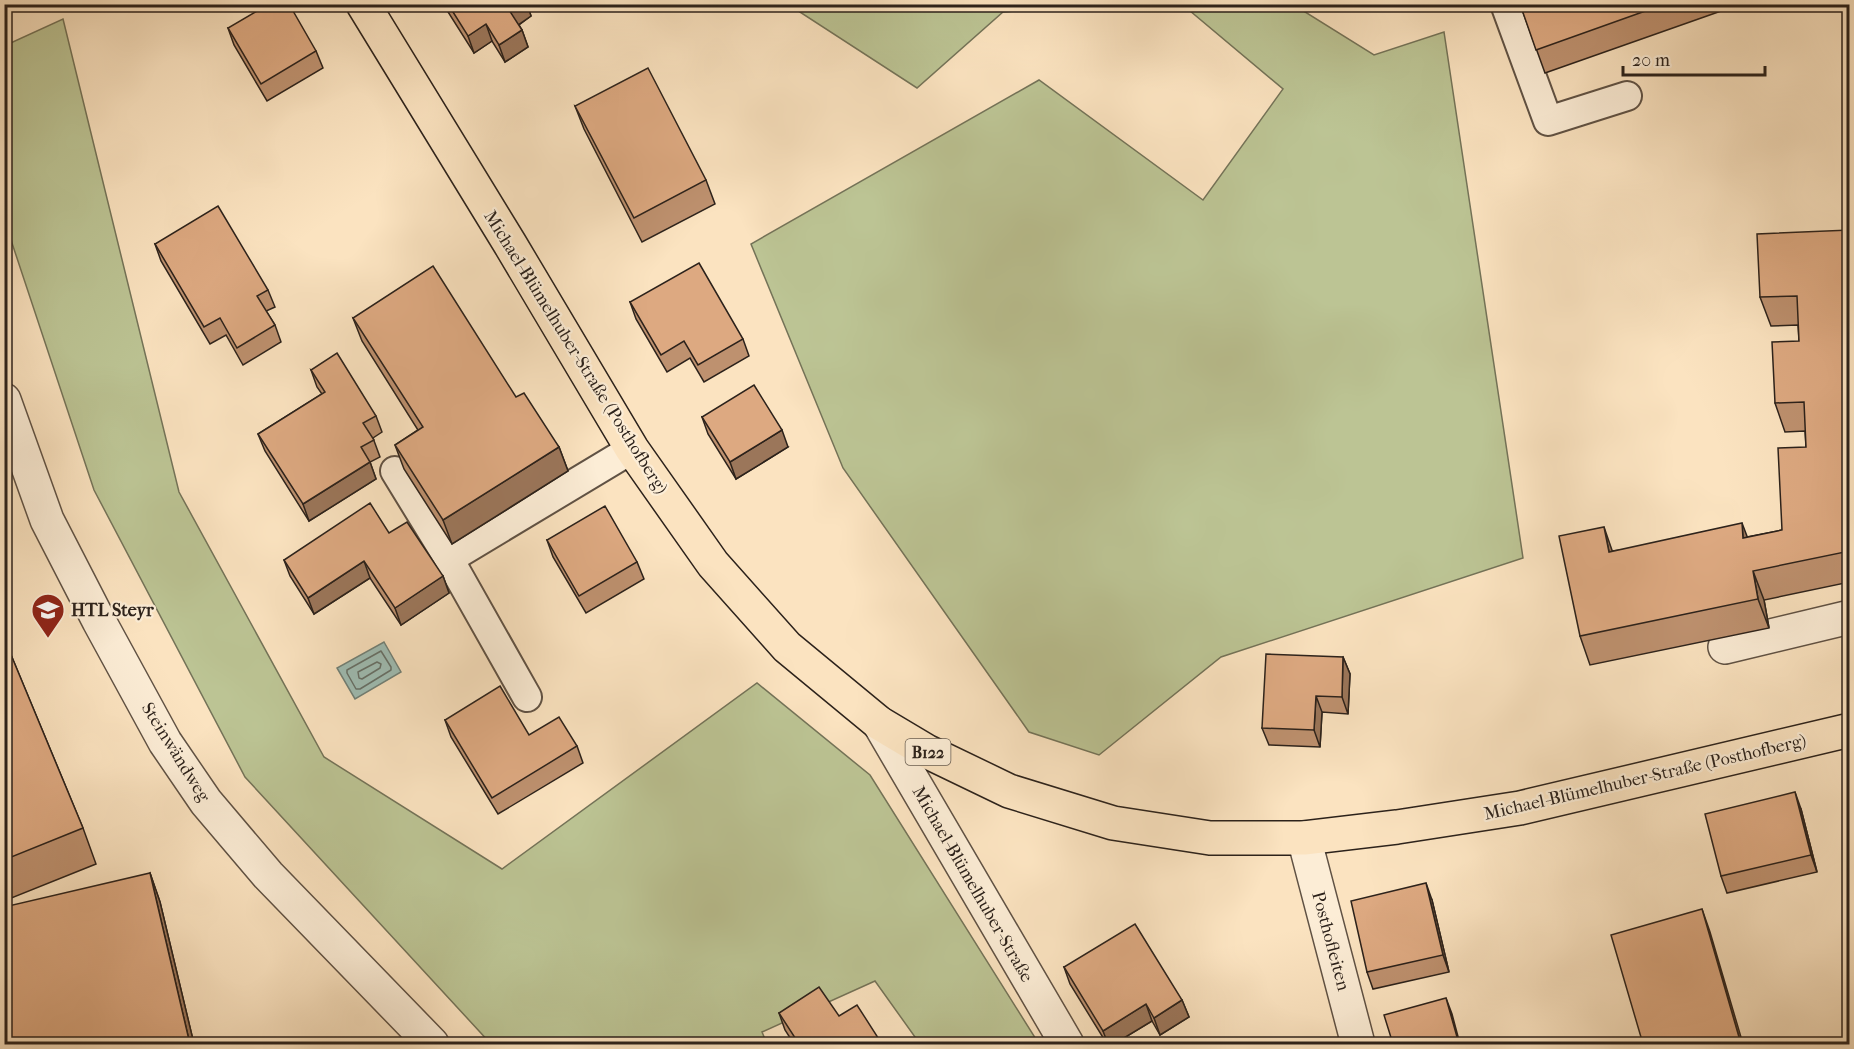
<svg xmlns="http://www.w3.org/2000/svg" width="1854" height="1049" viewBox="0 0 1854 1049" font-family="'IM FELL French Canon',serif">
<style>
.green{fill:#bcc494;stroke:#747358;stroke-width:1.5}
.water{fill:#9fbeb5;stroke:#718077;stroke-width:1.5}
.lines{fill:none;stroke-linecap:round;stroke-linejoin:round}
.shore{stroke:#667068;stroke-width:1.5}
.service-casing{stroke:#605244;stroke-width:32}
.minor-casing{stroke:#605244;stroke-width:36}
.primary-casing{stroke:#2c221b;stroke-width:36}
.service{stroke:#fcedd6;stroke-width:28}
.minor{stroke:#fcedd6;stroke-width:33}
.primary{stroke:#fbe3c0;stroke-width:33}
.wall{fill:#be916f;stroke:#2c221b;stroke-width:1.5}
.shaded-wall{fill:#9b765a;stroke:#2c221b;stroke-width:1.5}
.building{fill:#dda981;stroke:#2c221b;stroke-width:1.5}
.labels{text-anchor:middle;stroke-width:4.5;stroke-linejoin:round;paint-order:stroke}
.shield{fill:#fcedd6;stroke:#6a5f53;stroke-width:1.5}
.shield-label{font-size:16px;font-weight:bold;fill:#2c221b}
.street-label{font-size:18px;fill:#2c221b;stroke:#fcedd6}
.poi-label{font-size:18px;font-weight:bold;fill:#2c221b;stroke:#fcedd6;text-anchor:start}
</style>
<rect width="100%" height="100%" fill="#fbe3c0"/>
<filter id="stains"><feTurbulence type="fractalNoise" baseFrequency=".00333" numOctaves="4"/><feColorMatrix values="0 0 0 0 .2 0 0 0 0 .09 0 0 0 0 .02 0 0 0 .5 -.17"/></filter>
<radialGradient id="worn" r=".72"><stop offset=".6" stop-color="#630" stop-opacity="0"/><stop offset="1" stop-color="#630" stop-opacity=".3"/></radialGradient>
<g class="green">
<path d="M789 5H1095L1003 12 917 88Z"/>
<path d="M1183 5H1294L1374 55 1444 32 1523 558 1221 657 1099 755 1029 732 843 468 751 244 1039 80 1203 200 1283 89Z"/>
<path d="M63 19 179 492 324 757 502 869 757 683 870 775 1039 1044H920L875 981 762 1032 767 1044H491L245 777 94 490 5 222 4 46Z"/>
</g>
<path class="water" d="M384 642 401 672 355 699 337 668Z"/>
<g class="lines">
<g class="shore">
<path d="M381 651 391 667V670L360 689H356L347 673V670Z"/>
<path d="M377 662 381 664 380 668 362 679 359 678 358 672Z"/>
</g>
<g class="service-casing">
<g id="service">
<path d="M1505 4 1548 121 1627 96"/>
<path d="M395 471 449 559 527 697"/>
<path d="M449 559 632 449"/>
</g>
</g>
<g class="minor-casing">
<g id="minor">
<path d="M4 400 47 520 99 621 165 742 206 802 268 875 432 1044"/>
<path d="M1725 647 1850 617"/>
<path d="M879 723 1067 1044"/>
<path d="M1304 838 1358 1044"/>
</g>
</g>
<g class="primary-casing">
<path id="primary" d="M363 4 510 244 632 449 713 564 787 647 879 723 926 751 1009 791 1113 823 1210 838H1304L1397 827 1520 808 1850 730"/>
</g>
<use href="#service" class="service"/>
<use href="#minor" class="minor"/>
<use href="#primary" class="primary"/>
</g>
<g class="wall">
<path d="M443 4H527L531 16 519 25 522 30 528 47 505 62 492 41 474 53Z"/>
<path d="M1520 4H1741L1545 73Z"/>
<path d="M228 28 316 51 323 68 267 101 234 45Z"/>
<path d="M575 106 706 180 715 204 642 242 584 129Z"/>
<path d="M1850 230V582L1764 600 1769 628 1590 665 1580 636 1612 551 1747 537 1782 530 1806 447 1805 431 1785 432 1775 403 1799 341 1798 325 1771 326 1760 297Z"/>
<path d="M155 244 268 290 275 307 266 311 275 325 281 342 243 365 226 335 210 344 161 261Z"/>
<path d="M630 302 743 339 749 356 704 382 690 358 667 372 636 319Z"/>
<path d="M353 318 516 397 559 447 568 471 452 544 404 469 395 445 418 430 362 341Z"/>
<path d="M311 370 376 416 382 432 373 438 380 457 370 462 376 479 309 521 265 451 258 434 322 394 317 387Z"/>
<path d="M702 417 788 447 736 479 708 434Z"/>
<path d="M389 533 443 576 449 593 401 625 370 578 314 614 290 576 284 560Z"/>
<path d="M547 540 637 562 644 579 586 613 553 557Z"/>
<path d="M4 638 83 828 96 864 4 901Z"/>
<path d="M1343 657 1350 674 1348 714 1322 712 1320 747 1269 745 1262 728Z"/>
<path d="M445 720 529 735 577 746 583 763 498 814 451 737Z"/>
<path d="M1801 809 1817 872 1727 893 1721 876Z"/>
<path d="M150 873 160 902 194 1044H4Z"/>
<path d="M1432 900 1449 972 1373 989 1367 972Z"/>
<path d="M1064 967 1182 1000 1189 1017 1160 1035 1152 1021 1114 1044H1107L1070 984Z"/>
<path d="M779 1013 839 1016 882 1044H794L785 1030Z"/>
</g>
<g class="shaded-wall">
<path d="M517 4H527L531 16 515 27 509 10Z"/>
<path d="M486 24 492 41 474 53 468 36Z"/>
<path d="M522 30 528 47 505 62 499 45Z"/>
<path d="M782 430 788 447 736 479 730 462Z"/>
<path d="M559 447 568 471 452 544 443 520Z"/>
<path d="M370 462 376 479 309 521 303 504Z"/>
<path d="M1742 523 1753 552 1743 538Z"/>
<path d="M1604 527 1614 556 1609 552Z"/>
<path d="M364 561 370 578 314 614 308 598Z"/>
<path d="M1753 571 1764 600 1769 628 1758 599Z"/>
<path d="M443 576 449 593 401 625 395 608Z"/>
<path d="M1343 657 1350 674 1348 714 1342 697Z"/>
<path d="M1316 696 1322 712 1320 747 1314 730Z"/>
<path d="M1795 792 1801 809 1817 872 1811 855Z"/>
<path d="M150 873 160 902 194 1044H190L189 1040Z"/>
<path d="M1426 883 1432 900 1449 972 1443 955Z"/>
<path d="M1702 909 1710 932 1743 1044H1741Z"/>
<path d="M1446 998 1452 1014 1460 1044H1459Z"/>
<path d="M1182 1000 1189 1017 1160 1035 1154 1018Z"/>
<path d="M1146 1004 1152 1021 1114 1044H1108L1103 1031Z"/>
</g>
<g class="building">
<path d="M269 4H289L316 51 261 84 228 28Z"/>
<path d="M448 4H517L509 10 522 30 499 45 486 24 468 36Z"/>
<path d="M1520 4H1665L1536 50Z"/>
<path d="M648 68 706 180 634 218 575 106Z"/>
<path d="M218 206 268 290 257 296 275 325 237 348 220 318 204 327 155 244Z"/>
<path d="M1850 230V551L1753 571 1758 599 1580 636 1559 536 1604 527 1609 552 1742 523 1743 538 1782 530 1778 448 1806 447 1804 402 1775 403 1772 342 1799 341 1797 296 1760 297 1757 234Z"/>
<path d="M699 263 743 339 698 365 684 341 661 355 630 302Z"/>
<path d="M433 266 516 397 524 393 559 447 443 520 395 445 423 427 353 318Z"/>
<path d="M337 353 376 416 363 423 374 440 361 447 370 462 303 504 258 434 325 392 311 370Z"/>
<path d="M754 385 782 430 730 462 702 417Z"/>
<path d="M370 503 389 533 407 522 443 576 395 608 364 561 308 598 284 560Z"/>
<path d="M605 506 637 562 579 596 547 540Z"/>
<path d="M4 638 83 828 4 860Z"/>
<path d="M1266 654 1343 657 1342 697 1316 696 1314 730 1262 728Z"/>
<path d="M500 686 529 735 559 717 577 746 492 798 445 720Z"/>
<path d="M1795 792 1811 855 1721 876 1705 814Z"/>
<path d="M150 873 189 1040 170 1044H4V907Z"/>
<path d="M1426 883 1443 955 1367 972 1351 901Z"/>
<path d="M1702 909 1741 1044H1643L1611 935Z"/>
<path d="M1135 924 1182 1000 1154 1018 1146 1004 1103 1031 1064 967Z"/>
<path d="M819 987 839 1016 857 1005 882 1044H799L779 1013Z"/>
<path d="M1446 998 1459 1044H1393L1384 1015Z"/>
<path d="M1309 1041 1311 1044H1301Z"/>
</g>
<defs>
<g id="school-pin" transform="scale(1.725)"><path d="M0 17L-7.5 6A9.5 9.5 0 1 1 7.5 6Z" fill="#8f2418" stroke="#fcedd6"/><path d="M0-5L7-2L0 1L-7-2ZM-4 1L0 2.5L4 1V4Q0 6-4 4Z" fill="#fff"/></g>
</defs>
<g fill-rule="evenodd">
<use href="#school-pin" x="48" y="610"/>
</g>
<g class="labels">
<rect class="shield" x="905.5" y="739" width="45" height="26" rx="4.5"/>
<g class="shield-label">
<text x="928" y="758">B122</text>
</g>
<g class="street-label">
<text transform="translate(576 352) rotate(58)" y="6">Michael-Blümelhuber-Straße (Posthofberg)</text>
<text transform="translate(176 752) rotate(58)" y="6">Steinwändweg</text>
<text transform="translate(1645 777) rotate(-13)" y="6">Michael-Blümelhuber-Straße (Posthofberg)</text>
<text transform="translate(973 884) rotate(60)" y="6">Michael-Blümelhuber-Straße</text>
<text transform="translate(1331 941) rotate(75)" y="6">Posthofleiten</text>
</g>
<g class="poi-label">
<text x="71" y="616">HTL Steyr</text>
</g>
</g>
<rect width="1854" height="1049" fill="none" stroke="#fbe3c0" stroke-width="24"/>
<rect x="6" y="6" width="1842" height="1037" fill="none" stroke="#2c221b" stroke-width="3"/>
<rect x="12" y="12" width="1830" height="1025" fill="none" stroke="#2c221b" stroke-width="1.5"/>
<path d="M1623 66v9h142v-9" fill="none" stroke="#2c221b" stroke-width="3"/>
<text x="1632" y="66" font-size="18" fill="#2c221b" stroke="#fcedd6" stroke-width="4.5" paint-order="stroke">20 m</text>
<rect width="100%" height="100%" filter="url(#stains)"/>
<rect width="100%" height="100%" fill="url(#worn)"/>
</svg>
